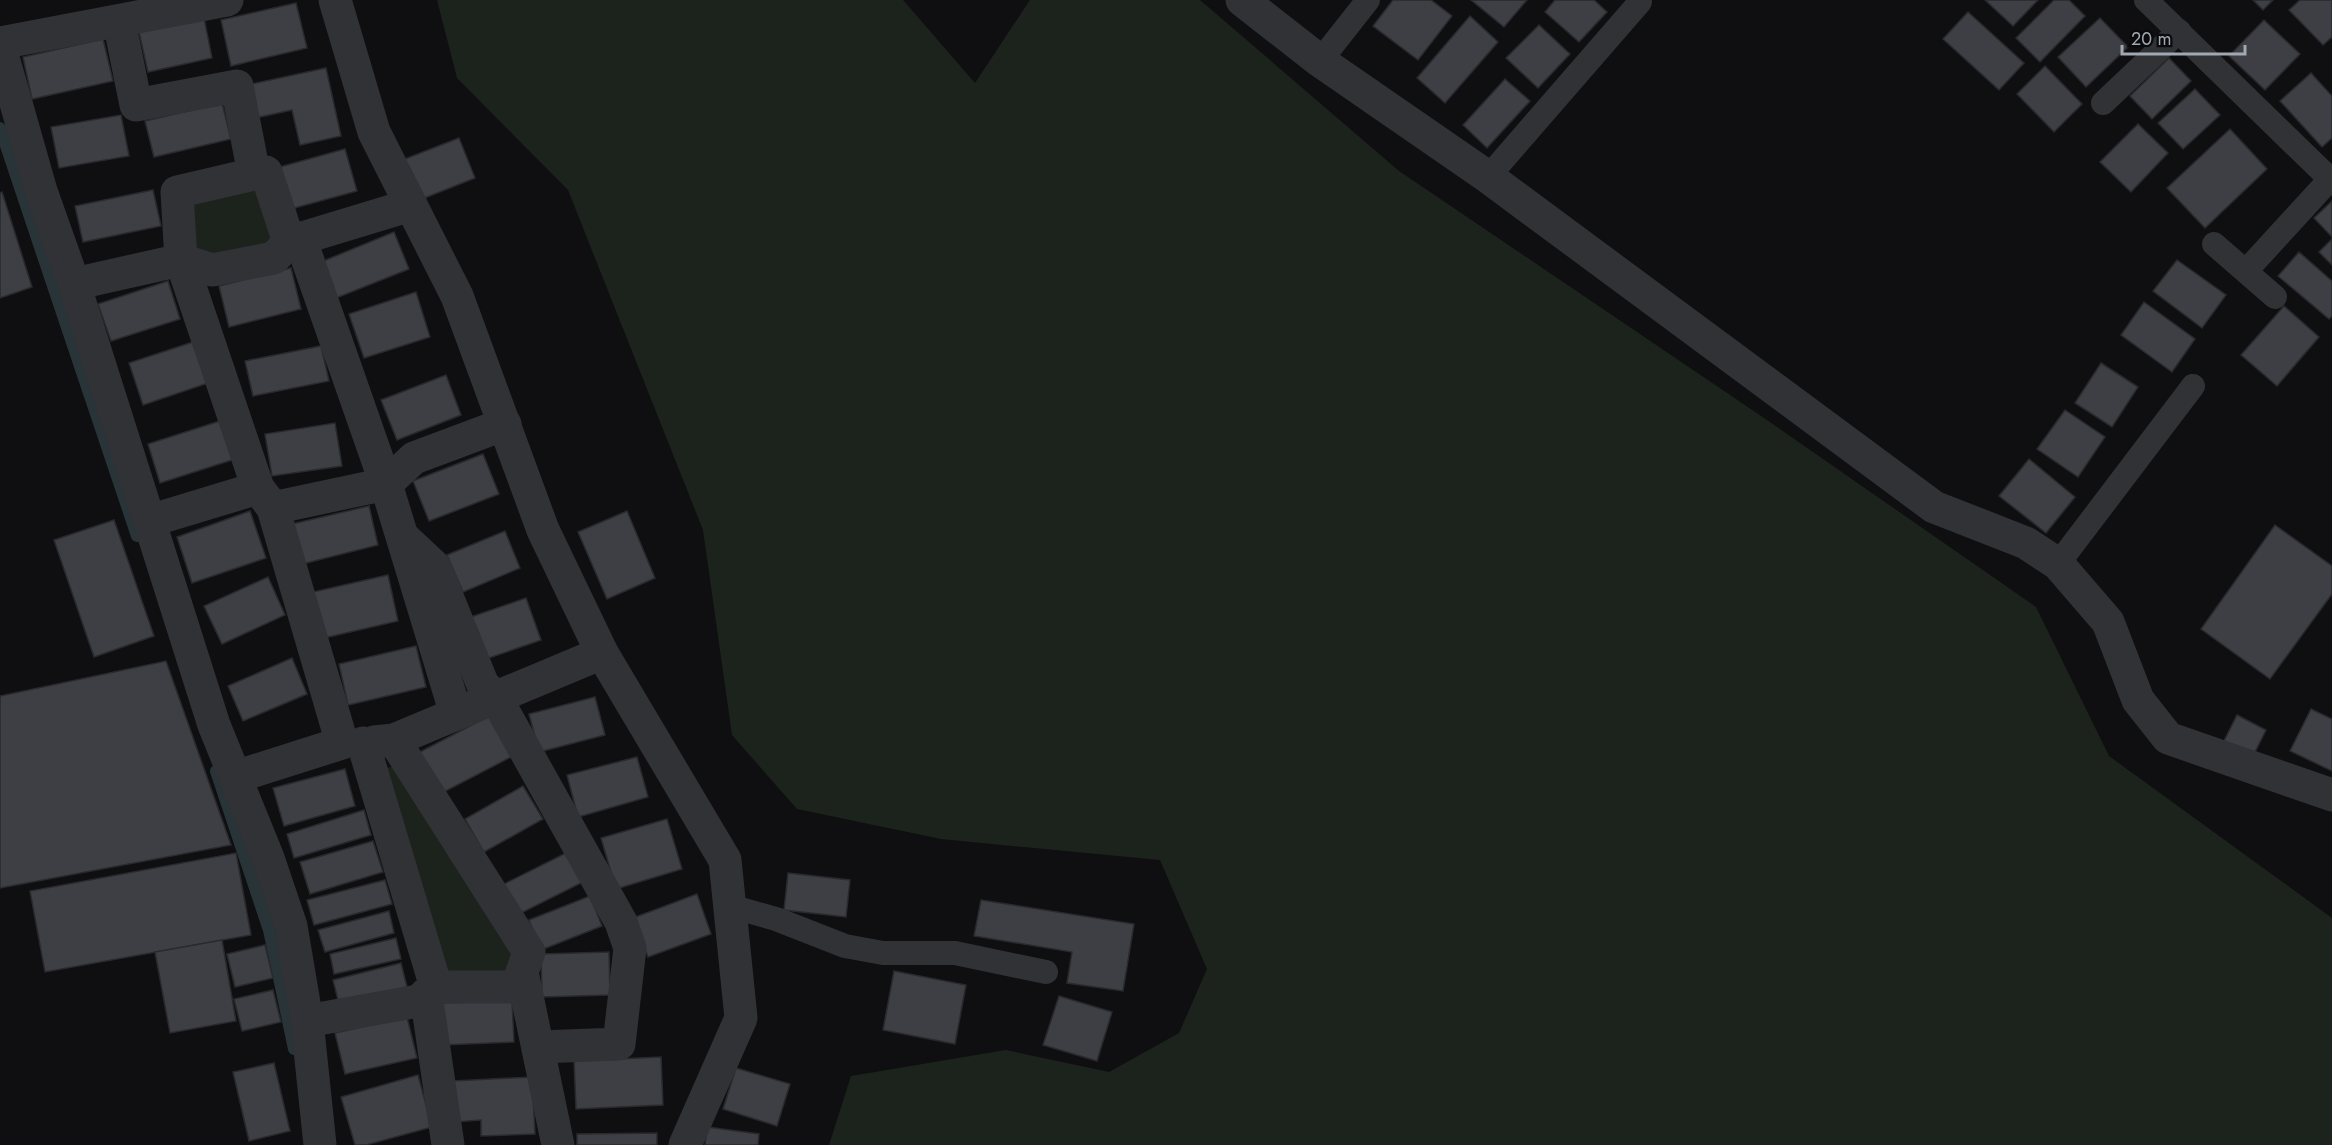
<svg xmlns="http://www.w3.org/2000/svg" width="2332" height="1145" viewBox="0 0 2332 1145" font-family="Jost,sans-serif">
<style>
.green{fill:#1c231c}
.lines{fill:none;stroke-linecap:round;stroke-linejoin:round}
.stream{stroke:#293439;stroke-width:12}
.building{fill:#3e3f44;stroke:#292a2d;stroke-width:1.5}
.lane{stroke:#303236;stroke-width:24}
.street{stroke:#303236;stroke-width:33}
</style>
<rect width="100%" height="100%" fill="#0f0f11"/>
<g class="green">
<path d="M437 0H903L975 83 1030 0H1200L1399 171 1764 418 2036 607 2109 756 2332 918V1145H829L851 1076 1006 1050 1109 1072 1179 1033 1207 969 1160 860 941 839 797 809 732 735 703 530 568 190 457 78Z"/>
<path d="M262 187 279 237 272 250 216 262 193 252 187 204Z"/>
<path d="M402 765 512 950 507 975 440 978 380 769Z"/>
</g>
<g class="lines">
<g class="stream">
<path d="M0 128 137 536"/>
<path d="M216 771 269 930 294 1049"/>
</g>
</g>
<g class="building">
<path d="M1393 0H1431L1452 16 1418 60 1373 26Z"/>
<path d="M1471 0H1527L1504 27Z"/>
<path d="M1555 0H1594L1607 12 1579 42 1545 12Z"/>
<path d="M1985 0H2038L2013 26Z"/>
<path d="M2054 0H2069L2085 16 2040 62 2016 38Z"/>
<path d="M2253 0H2273L2263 10Z"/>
<path d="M2300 0H2332V37L2323 45 2289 10Z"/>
<path d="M296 3 307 48 231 66 221 20Z"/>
<path d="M1968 12 2024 63 1999 90 1943 39Z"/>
<path d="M1470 16 1498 42 1445 103 1417 78Z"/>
<path d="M204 18 212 58 148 72 139 32Z"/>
<path d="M2100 18 2128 47 2086 87 2058 57Z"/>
<path d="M2264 20 2300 54 2265 90 2229 56Z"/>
<path d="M1539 25 1570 54 1538 88 1506 58Z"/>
<path d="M103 39 113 81 32 99 23 57Z"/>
<path d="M2169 58 2191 81 2152 119 2130 96Z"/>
<path d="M2045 66 2082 104 2054 132 2017 94Z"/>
<path d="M326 68 341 136 300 145 292 110 255 118 247 85Z"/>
<path d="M2311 73 2332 96V138L2322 147 2280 101Z"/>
<path d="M1505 79 1530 101 1487 148 1463 125Z"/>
<path d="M2195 89 2220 115 2183 149 2158 123Z"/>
<path d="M222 103 231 139 154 157 145 121Z"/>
<path d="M121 115 129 156 59 168 51 127Z"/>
<path d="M2138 124 2168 153 2131 192 2100 162Z"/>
<path d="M2230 129 2267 169 2205 228 2167 188Z"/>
<path d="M459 138 475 178 422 199 405 159Z"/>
<path d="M345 149 357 191 287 210 276 168Z"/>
<path d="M153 190 161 226 83 242 75 206Z"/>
<path d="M2 192 32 287 0 298V193Z"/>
<path d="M2332 201V237L2314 218Z"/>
<path d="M394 232 409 269 336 298 321 262Z"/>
<path d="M2332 239V265L2319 252Z"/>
<path d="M2299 252 2332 281V316L2329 319 2278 276Z"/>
<path d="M2177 260 2226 295 2202 328 2153 291Z"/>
<path d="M291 268 301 309 229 327 219 286Z"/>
<path d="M168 281 180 319 111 341 98 304Z"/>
<path d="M416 292 430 337 364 358 349 314Z"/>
<path d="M2144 302 2195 339 2172 372 2121 335Z"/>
<path d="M2284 306 2319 337 2277 386 2241 355Z"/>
<path d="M193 342 208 383 143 405 129 363Z"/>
<path d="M321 346 329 381 253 396 245 361Z"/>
<path d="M2101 363 2138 387 2112 427 2075 403Z"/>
<path d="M446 375 461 415 397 440 381 400Z"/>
<path d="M2065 410 2105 437 2078 477 2037 449Z"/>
<path d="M223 420 235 459 160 483 148 444Z"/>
<path d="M335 423 342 466 272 476 265 434Z"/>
<path d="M483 454 499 494 429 521 413 481Z"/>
<path d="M2029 459 2075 497 2046 533 1999 496Z"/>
<path d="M369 506 378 545 302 564 292 524Z"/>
<path d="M250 511 266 558 192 583 177 537Z"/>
<path d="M627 511 655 578 607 599 578 532Z"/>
<path d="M114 520 154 636 94 657 54 540Z"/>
<path d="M2275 525 2332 566V594L2270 679 2201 629Z"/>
<path d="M505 531 520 568 463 592 447 555Z"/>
<path d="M388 575 398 621 324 638 313 592Z"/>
<path d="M268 577 285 615 222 644 204 606Z"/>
<path d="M526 598 541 640 483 660 468 618Z"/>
<path d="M416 646 426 687 348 705 339 664Z"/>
<path d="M292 658 307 694 243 721 228 686Z"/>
<path d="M166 661 231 845 0 888V696Z"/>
<path d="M595 697 605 735 539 752 529 714Z"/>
<path d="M2311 709 2332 719V771L2290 751Z"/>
<path d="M2237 715 2266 730 2252 758 2223 743Z"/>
<path d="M489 716 511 757 438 795 416 754Z"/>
<path d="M637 757 648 797 578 817 567 775Z"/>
<path d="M345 769 355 806 284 826 273 788Z"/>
<path d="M523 786 543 819 484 852 465 819Z"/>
<path d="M364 810 371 835 294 858 287 834Z"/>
<path d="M667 819 682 869 616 889 601 838Z"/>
<path d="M373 841 383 872 310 894 300 862Z"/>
<path d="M568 852 583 882 519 914 504 884Z"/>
<path d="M236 853 251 935 45 972 30 891Z"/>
<path d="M788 873 850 880 846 917 784 910Z"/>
<path d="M385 880 392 904 314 925 307 900Z"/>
<path d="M697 894 711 934 648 957 633 918Z"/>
<path d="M590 896 602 926 541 950 529 920Z"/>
<path d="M981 900 1134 924 1123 991 1067 983 1072 952 974 936Z"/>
<path d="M389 911 394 933 325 952 318 930Z"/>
<path d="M396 938 401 959 334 974 330 954Z"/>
<path d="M222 940 236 1021 170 1033 155 952Z"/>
<path d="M265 945 273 978 235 987 227 954Z"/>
<path d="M609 952 610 995 542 997 541 954Z"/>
<path d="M401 963 407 987 339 1004 333 980Z"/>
<path d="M894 971 966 985 955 1044 883 1030Z"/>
<path d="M273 990 281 1022 242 1031 234 999Z"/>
<path d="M1059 996 1112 1012 1097 1061 1043 1045Z"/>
<path d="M512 1001 514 1042 442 1045 440 1003Z"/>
<path d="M407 1017 417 1058 345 1074 335 1033Z"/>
<path d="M661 1057 663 1105 576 1109 574 1061Z"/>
<path d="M274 1063 290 1131 249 1141 233 1072Z"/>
<path d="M736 1068 790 1084 777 1126 723 1109Z"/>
<path d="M418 1075 432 1127 366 1145H355L341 1097Z"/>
<path d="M532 1077 535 1134 481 1136V1120L454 1122 453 1081Z"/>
<path d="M707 1127 759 1134 758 1145H705Z"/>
<path d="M657 1133V1145H577V1134Z"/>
</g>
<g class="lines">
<g class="lane">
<path d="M2146 0 2330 179"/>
<path d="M1320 61 1368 0"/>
<path d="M2103 103 2179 31"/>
<path d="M1488 177 1640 2"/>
<path d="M2214 244 2275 297"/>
<path d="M2246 271 2332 177"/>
<path d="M2058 564 2193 386"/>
<path d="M730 906 776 919 845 946 883 953H955L1046 972"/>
</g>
<g class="street">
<path d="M335 0 374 132 457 296 543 530 602 653 725 860 741 1018 685 1145"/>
<path d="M1242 0 1320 61 1488 177 1934 507 2026 543 2058 564 2108 622 2138 700 2168 738 2332 795"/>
<path d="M119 21 136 105 237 86 254 174 266 172 289 242 411 205"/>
<path d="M0 43 227 0"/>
<path d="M0 47 41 191 74 284 214 725 268 858 291 926 307 1021 320 1145"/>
<path d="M181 260 258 488 273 508 386 484 300 238"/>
<path d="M181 260 212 270 274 258 289 242"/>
<path d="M74 284 181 260 177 192 254 174"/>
<path d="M149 521 258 488"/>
<path d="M404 538 435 567 483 685 496 698 621 922 630 948 619 1044 539 1047"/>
<path d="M456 714 386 484 414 458 505 424"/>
<path d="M374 742 394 740 602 653"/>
<path d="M363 743 436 987H517L529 952 394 740"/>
<path d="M235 777 342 743 273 508"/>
<path d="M522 972 558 1145"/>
<path d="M426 994 448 1145"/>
<path d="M307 1021 418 1001 436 987"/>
</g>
</g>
<path d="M2122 45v9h123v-9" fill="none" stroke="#a0a8b2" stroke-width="3"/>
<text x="2131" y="45" font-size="18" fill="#a0a8b2" stroke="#0a0a0c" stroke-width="4.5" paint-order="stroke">20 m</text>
</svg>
